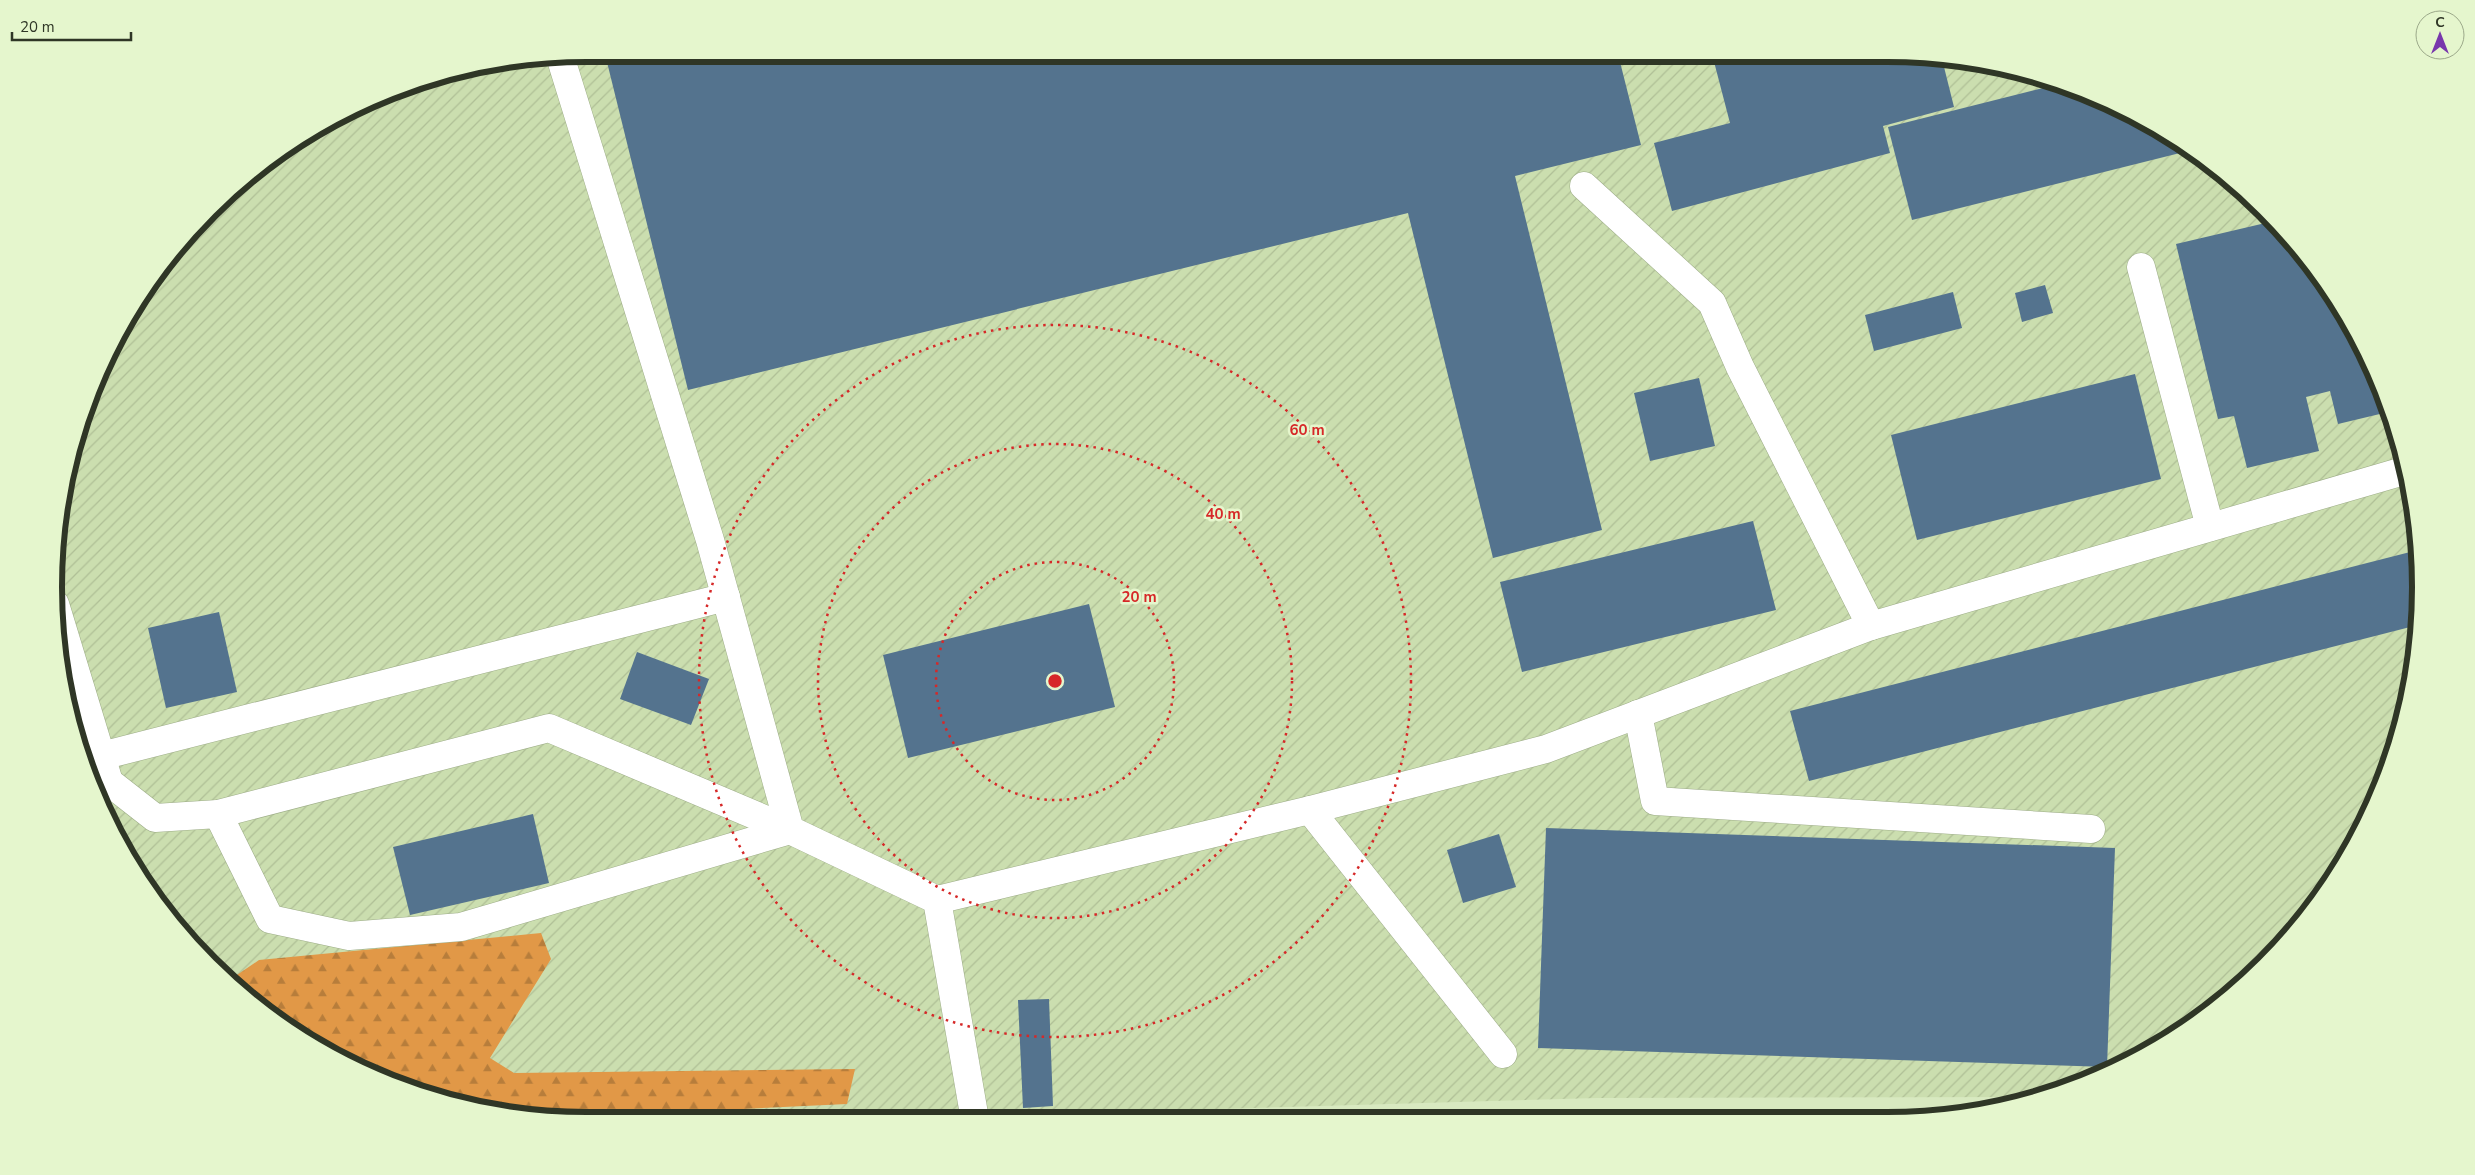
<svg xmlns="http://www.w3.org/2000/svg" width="2475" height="1175" viewBox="0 0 2475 1175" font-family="'Nunito Sans',sans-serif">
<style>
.industrial{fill:url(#industrial-furrows)}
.forest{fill:url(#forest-firs)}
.building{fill:#54738e}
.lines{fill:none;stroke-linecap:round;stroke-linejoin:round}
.minor-casing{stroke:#9dad87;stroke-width:29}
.minor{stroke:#fff;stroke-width:28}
.ring{fill:none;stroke:#d62828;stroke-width:2.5;stroke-dasharray:2.5 5}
.rim{fill:none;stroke:#2f3626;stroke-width:6}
.centre{fill:#d62828;stroke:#e5f6cd;stroke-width:2.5}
.ring-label{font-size:15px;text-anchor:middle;font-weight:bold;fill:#d62828;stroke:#e5f6cd;stroke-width:5;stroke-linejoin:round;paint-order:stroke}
</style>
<defs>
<pattern id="industrial-furrows" width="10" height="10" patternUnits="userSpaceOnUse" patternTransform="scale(1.25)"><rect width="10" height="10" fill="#cbdeaf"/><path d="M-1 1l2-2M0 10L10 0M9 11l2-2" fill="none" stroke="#afbf96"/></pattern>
<pattern id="forest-firs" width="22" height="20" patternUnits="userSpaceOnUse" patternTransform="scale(1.25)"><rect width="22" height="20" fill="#e19847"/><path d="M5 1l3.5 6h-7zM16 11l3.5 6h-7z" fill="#b77d3b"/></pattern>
</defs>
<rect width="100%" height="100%" fill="#d8e9c0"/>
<path class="industrial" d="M587 54H1888L1991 64 2091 94 2184 144 2265 210 2331 291 2381 383 2411 483 2421 587 2411 691 2381 791 2311 912 2213 1011 2092 1081 2032 1097 1597 1098 974 1116 931 1120 587 1121 483 1111 384 1081 320 1050 236 989 164 913 125 854 88 773 77 736 58 657 54 587 64 484 82 416 125 321 186 236 236 186 321 125 416 82 484 64Z"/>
<path class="forest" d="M541 933 551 959 490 1058 514 1073 855 1069 847 1104 558 1118 483 1111 384 1081 320 1050 236 989 228 981 259 960Z"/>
<g class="building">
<path d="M605 54H1618L1641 145 1515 176 1602 530 1493 558 1408 213 688 390Z"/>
<path d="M1712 54H1888L1942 59 1954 107 1883 126 1890 153 1672 211 1654 143 1730 123Z"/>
<path d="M2059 84 2091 94 2184 144 2192 150 1912 220 1888 127Z"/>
<path d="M2274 221 2331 291 2344 315 2347 329 2351 328 2375 372 2384 413 2338 424 2330 391 2306 397 2319 451 2247 468 2234 416 2218 419 2176 244Z"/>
<path d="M2045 285 2053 313 2022 322 2015 293Z"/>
<path d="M1953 292 1962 328 1874 351 1865 315Z"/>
<path d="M2135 374 2161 479 1917 540 1891 435Z"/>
<path d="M1699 378 1715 446 1650 461 1634 393Z"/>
<path d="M1753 521 1776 610 1522 672 1500 582Z"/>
<path d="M2418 550 2421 587 2418 625 1809 781 1790 711Z"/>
<path d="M1089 604 1115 707 908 758 883 655Z"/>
<path d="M219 612 237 692 166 708 148 628Z"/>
<path d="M637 652 709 679 691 725 620 699Z"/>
<path d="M533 814 549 883 410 915 393 847Z"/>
<path d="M1546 828 2115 848 2107 1067 1538 1048Z"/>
<path d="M1499 834 1516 887 1463 903 1447 850Z"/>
<path d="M1049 999 1053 1106 1023 1108 1018 1000Z"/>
</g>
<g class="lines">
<g class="minor-casing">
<g id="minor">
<path d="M560 56 710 540 790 830 937 900 975 1120"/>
<path d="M1584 186 1712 303 1740 367 1871 626"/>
<path d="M2141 267 2210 527"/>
<path d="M55 604 109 782 155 818 218 814 549 728 790 830"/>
<path d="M1638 714 1655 801 2091 829"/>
<path d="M101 756 726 597"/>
<path d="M1310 810 1503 1054"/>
<path d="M218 814 270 919 349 936 461 927 790 830"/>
<path d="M937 900 1310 810 1546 749 1871 626 2407 470"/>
</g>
</g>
<use href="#minor" class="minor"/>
</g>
<g class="ring">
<circle cx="1055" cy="681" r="119"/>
<circle cx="1055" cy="681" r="237"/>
<circle cx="1055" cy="681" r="356"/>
</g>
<path d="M0 0H2475V1175H0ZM587 62H1887A525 525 0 0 1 2412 587V587A525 525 0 0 1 1887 1112H587A525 525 0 0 1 62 587V587A525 525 0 0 1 587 62Z" fill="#e5f6cd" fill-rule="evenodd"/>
<path class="rim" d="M587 62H1887A525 525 0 0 1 2412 587V587A525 525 0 0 1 1887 1112H587A525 525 0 0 1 62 587V587A525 525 0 0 1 587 62Z"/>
<circle cx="1055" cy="681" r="8" class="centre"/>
<g class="ring-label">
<text x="1307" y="435">60 m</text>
<text x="1223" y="519">40 m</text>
<text x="1139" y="602">20 m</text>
</g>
<g transform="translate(2440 35)"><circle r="24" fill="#e5f6cd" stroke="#9ca98a"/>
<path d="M0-4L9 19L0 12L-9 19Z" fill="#7837ac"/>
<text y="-8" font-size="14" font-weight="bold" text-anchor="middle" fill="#2f3626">С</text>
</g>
<path d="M12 32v8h119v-8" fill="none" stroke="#2f3626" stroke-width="2.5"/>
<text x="20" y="32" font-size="15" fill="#2f3626" stroke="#e5f6cd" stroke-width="4" paint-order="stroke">20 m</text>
</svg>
